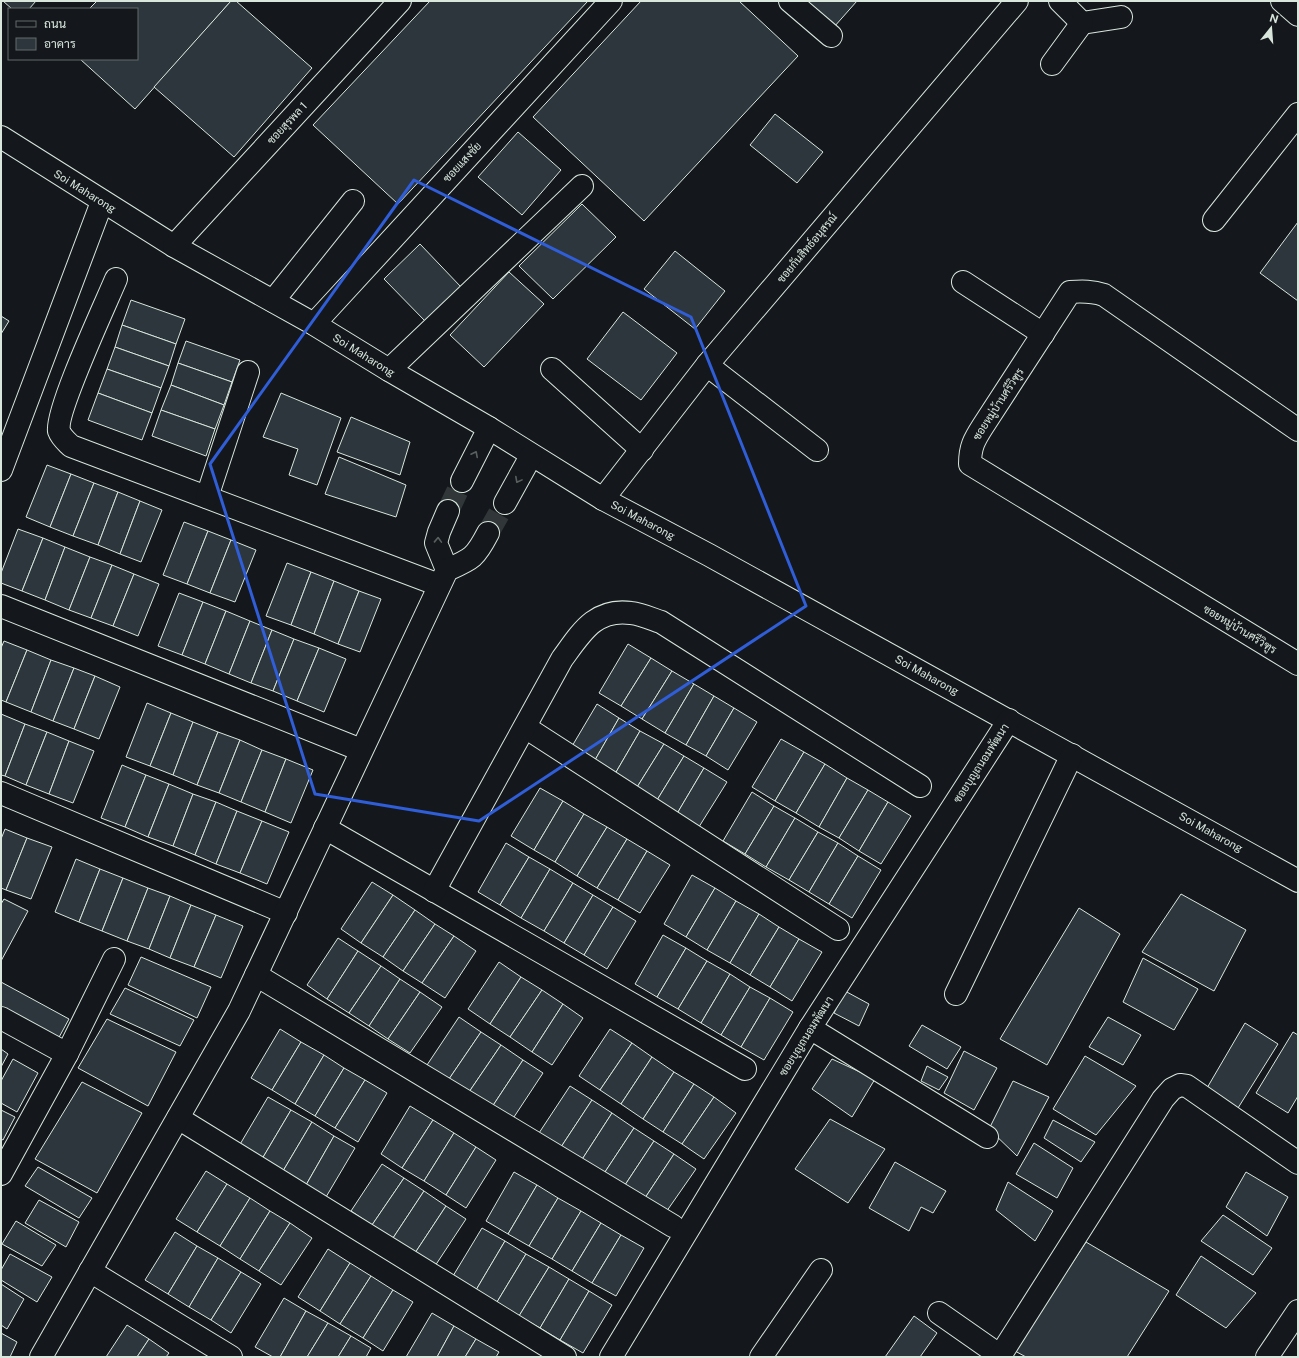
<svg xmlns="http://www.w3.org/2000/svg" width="1299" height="1358" viewBox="0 0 1299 1358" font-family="'Public Sans',Sarabun,sans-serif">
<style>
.building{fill:#2c363c;stroke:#d8e6dc}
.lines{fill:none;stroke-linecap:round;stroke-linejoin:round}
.minor-tunnel{stroke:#313739;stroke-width:22;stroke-dasharray:22 11;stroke-linecap:butt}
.minor-casing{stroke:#d8e6dc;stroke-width:24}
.minor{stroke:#14181c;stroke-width:22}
.oneway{stroke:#59605f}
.marked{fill:none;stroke:#305dd8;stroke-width:3;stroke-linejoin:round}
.labels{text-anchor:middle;stroke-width:3;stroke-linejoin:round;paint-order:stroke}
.street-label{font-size:11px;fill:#d8e6dc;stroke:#14181c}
</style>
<rect width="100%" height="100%" fill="#14181c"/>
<g class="building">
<path d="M3 1H36L29 9H12Z"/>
<path d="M97 1H231L135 109 80 59H137V9H89Z"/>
<path d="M231 1H236L312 68 234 157 154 87Z"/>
<path d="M430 1H588L398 204 313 125Z"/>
<path d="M641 1H739L798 56 644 221 533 117Z"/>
<path d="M805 1H857L834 27Z"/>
<path d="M775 114 823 152 797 183 750 145Z"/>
<path d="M518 132 561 170 522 215 478 177Z"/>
<path d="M582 204 616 237 553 299 519 266Z"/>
<path d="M1298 222V301L1260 273Z"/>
<path d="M420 244 461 287 426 322 384 279Z"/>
<path d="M675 251 725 291 695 329 644 289Z"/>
<path d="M509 272 544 304 484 367 450 335Z"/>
<path d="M131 300 185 319 176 344 122 325Z"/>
<path d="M623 312 677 353 641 400 587 359Z"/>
<path d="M1 316 9 321 1 334Z"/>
<path d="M122 325 176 344 169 366 115 347Z"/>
<path d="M186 341 240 360 232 382 178 363Z"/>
<path d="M115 347 169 366 161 388 107 369Z"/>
<path d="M178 363 232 382 224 405 171 385Z"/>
<path d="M107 369 161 388 152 413 98 393Z"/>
<path d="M171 385 224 405 215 429 161 410Z"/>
<path d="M98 393 152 413 142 440 88 420Z"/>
<path d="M281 393 341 418 317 485 289 475 298 449 263 437Z"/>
<path d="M161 410 215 429 206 456 152 436Z"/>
<path d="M351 417 410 442 400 475 337 452Z"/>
<path d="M339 457 406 485 396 517 325 494Z"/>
<path d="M47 465 71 474 50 527 26 517Z"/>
<path d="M71 474 94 483 73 536 50 527Z"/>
<path d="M94 483 118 492 98 545 73 536Z"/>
<path d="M118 492 140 501 120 554 98 545Z"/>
<path d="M140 501 162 510 141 562 120 554Z"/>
<path d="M184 522 208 531 187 584 163 575Z"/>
<path d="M18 529 43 538 22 591 1 583V573Z"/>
<path d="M208 531 231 540 210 593 187 584Z"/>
<path d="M43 538 65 547 45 600 22 591Z"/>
<path d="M231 540 256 550 235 602 210 593Z"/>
<path d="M65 547 90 557 69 610 45 600Z"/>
<path d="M90 557 112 565 91 618 69 610Z"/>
<path d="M287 563 311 572 291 625 266 616Z"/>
<path d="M112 565 134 574 113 626 91 618Z"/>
<path d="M311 572 334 581 314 634 291 625Z"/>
<path d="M134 574 159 584 138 636 113 626Z"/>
<path d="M334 581 359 591 338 644 314 634Z"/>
<path d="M359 591 381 599 360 652 338 644Z"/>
<path d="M179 593 203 602 182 655 158 646Z"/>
<path d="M203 602 226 611 205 664 182 655Z"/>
<path d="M226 611 250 621 229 674 205 664Z"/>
<path d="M250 621 272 630 251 683 229 674Z"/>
<path d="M272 630 294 639 273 691 251 683Z"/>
<path d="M294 639 319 648 297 701 273 691Z"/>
<path d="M4 641 27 650 6 702 1 700V648Z"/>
<path d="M628 644 651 658 621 706 599 693Z"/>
<path d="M319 648 346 659 324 712 297 701Z"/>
<path d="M27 650 51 660 31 712 6 702Z"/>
<path d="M651 658 672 671 642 719 621 706Z"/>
<path d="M51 660 74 668 53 721 31 712Z"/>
<path d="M74 668 95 676 74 729 53 721Z"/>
<path d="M672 671 694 684 665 733 642 719Z"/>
<path d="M95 676 120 687 99 739 74 729Z"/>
<path d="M694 684 714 696 686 745 665 733Z"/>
<path d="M714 696 734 708 706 756 686 745Z"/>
<path d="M147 703 171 713 150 766 126 757Z"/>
<path d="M597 704 619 718 591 767 568 753Z"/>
<path d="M734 708 757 722 728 770 706 756Z"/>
<path d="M171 713 193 722 173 775 150 766Z"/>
<path d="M1 714 25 724 5 776 1 775Z"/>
<path d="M619 718 640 731 612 779 591 767Z"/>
<path d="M193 722 218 732 197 785 173 775Z"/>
<path d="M25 724 47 732 26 785 5 776Z"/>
<path d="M640 731 664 744 634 792 612 779Z"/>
<path d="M47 732 69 741 49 794 26 785Z"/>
<path d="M218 732 240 740 219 793 197 785Z"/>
<path d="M781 739 804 752 775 801 752 787Z"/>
<path d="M240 740 262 750 241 802 219 793Z"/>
<path d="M69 741 94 751 73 803 49 794Z"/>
<path d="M664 744 684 756 654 805 634 792Z"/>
<path d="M262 750 286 759 265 812 241 802Z"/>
<path d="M804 752 825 764 796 813 775 801Z"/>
<path d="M684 756 704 768 675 817 654 805Z"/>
<path d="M286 759 313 770 291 823 265 812Z"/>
<path d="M825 764 847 778 819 827 796 813Z"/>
<path d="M122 765 146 775 125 827 101 818Z"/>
<path d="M704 768 727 782 697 830 675 817Z"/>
<path d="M146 775 169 784 148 837 125 827Z"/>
<path d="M847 778 868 790 839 838 819 827Z"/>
<path d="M169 784 193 794 173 846 148 837Z"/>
<path d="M540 788 563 801 534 850 511 836Z"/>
<path d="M868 790 888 802 859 851 839 838Z"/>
<path d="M752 792 774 806 745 854 723 841Z"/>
<path d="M193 794 216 802 195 855 173 846Z"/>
<path d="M563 801 584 814 555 862 534 850Z"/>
<path d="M216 802 237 811 216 864 195 855Z"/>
<path d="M888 802 911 816 881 864 859 851Z"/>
<path d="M774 806 795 818 766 867 745 854Z"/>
<path d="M237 811 262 821 240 873 216 864Z"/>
<path d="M584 814 607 827 577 876 555 862Z"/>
<path d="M795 818 818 832 789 880 766 867Z"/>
<path d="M262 821 289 832 267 884 240 873Z"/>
<path d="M607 827 627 839 597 888 577 876Z"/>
<path d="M5 829 27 838 6 890 1 888V839Z"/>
<path d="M818 832 838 843 809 892 789 880Z"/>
<path d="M27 838 52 847 31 899 6 890Z"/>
<path d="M627 839 647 851 618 900 597 888Z"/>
<path d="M506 843 529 857 500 905 478 892Z"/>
<path d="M838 843 858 856 829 904 809 892Z"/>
<path d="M647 851 670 865 640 913 618 900Z"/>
<path d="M858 856 881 870 852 918 829 904Z"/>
<path d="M529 857 550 869 521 918 500 905Z"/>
<path d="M76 859 100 869 79 922 55 912Z"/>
<path d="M100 869 123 878 102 931 79 922Z"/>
<path d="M550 869 573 883 544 931 521 918Z"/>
<path d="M692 875 715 888 686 937 664 924Z"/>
<path d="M123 878 148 888 127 941 102 931Z"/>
<path d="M372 882 393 895 361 943 341 929Z"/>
<path d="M573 883 593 895 564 943 544 931Z"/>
<path d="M148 888 170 896 149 949 127 941Z"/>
<path d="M715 888 736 901 707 950 686 937Z"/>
<path d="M1181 894 1246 930 1214 991 1142 952Z"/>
<path d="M393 895 415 910 383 957 361 943Z"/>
<path d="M593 895 613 907 584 955 564 943Z"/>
<path d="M170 896 191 905 170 958 149 949Z"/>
<path d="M4 899 28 911 1 961V904Z"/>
<path d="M736 901 759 914 730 963 707 950Z"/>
<path d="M191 905 216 915 194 967 170 958Z"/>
<path d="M613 907 636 921 607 969 584 955Z"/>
<path d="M1079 908 1120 934 1047 1065 1000 1039Z"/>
<path d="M415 910 435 924 403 971 383 957Z"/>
<path d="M759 914 779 927 750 975 730 963Z"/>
<path d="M216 915 243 926 221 978 194 967Z"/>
<path d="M435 924 454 936 422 983 403 971Z"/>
<path d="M779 927 799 939 770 987 750 975Z"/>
<path d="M663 935 686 948 657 997 635 984Z"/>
<path d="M454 936 476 951 445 998 422 983Z"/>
<path d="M338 938 358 951 327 999 307 985Z"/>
<path d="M799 939 822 952 792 1001 770 987Z"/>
<path d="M686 948 707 961 678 1009 657 997Z"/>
<path d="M358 951 381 966 349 1013 327 999Z"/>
<path d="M141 957 211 987 197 1018 128 985Z"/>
<path d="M1143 958 1198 989 1174 1030 1123 1002Z"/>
<path d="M707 961 730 974 701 1023 678 1009Z"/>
<path d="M499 962 521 977 490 1024 468 1009Z"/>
<path d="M381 966 400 979 369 1026 349 1013Z"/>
<path d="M730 974 750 987 721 1035 701 1023Z"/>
<path d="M521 977 542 990 510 1037 490 1024Z"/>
<path d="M400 979 420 992 388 1039 369 1026Z"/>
<path d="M1 982 69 1019 57 1041 1 1010Z"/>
<path d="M750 987 770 998 741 1047 721 1035Z"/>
<path d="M125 988 194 1020 180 1046 110 1014Z"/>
<path d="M542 990 563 1004 532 1052 510 1037Z"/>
<path d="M845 991 869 1004 859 1026 834 1013Z"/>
<path d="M420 992 442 1007 410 1053 388 1039Z"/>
<path d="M770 998 793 1012 764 1060 741 1047Z"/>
<path d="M563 1004 583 1018 552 1065 532 1052Z"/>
<path d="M459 1017 481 1032 449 1079 427 1065Z"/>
<path d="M1108 1017 1141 1035 1123 1065 1089 1047Z"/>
<path d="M107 1019 176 1052 148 1106 78 1068Z"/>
<path d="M1245 1023 1278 1044 1238 1108 1207 1088Z"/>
<path d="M922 1025 961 1047 947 1069 909 1046Z"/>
<path d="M280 1029 301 1042 272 1090 251 1078Z"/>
<path d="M610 1029 632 1043 600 1090 579 1076Z"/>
<path d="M481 1032 501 1045 469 1092 449 1079Z"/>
<path d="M1293 1032 1298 1035V1096L1288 1113 1256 1093Z"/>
<path d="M301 1042 324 1055 295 1104 272 1090Z"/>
<path d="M632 1043 652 1057 621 1104 600 1090Z"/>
<path d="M501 1045 523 1060 492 1107 469 1092Z"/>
<path d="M1 1049 8 1054 1 1067Z"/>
<path d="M964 1051 997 1068 974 1110 944 1093Z"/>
<path d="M324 1055 344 1068 315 1116 295 1104Z"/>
<path d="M1085 1056 1136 1086 1096 1135 1053 1109Z"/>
<path d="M652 1057 674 1072 643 1119 621 1104Z"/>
<path d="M13 1059 38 1073 17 1112 1 1103V1081Z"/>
<path d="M832 1059 875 1079 852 1117 812 1089Z"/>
<path d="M523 1060 543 1073 512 1120 492 1107Z"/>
<path d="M927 1066 948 1077 939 1090 921 1081Z"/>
<path d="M344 1068 365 1080 335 1128 315 1116Z"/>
<path d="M674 1072 694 1084 663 1132 643 1119Z"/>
<path d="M365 1080 387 1093 358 1142 335 1128Z"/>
<path d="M1013 1081 1049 1097 1017 1156 989 1129Z"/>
<path d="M82 1082 142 1113 97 1193 35 1159Z"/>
<path d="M694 1084 714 1097 682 1144 663 1132Z"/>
<path d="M570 1086 592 1100 561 1147 539 1133Z"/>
<path d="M268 1097 291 1110 262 1159 239 1146Z"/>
<path d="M714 1097 736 1113 704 1159 682 1144Z"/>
<path d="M592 1100 612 1113 581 1161 561 1147Z"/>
<path d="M410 1106 433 1120 402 1168 381 1154Z"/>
<path d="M1 1110 15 1117 3 1140 1 1139Z"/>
<path d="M291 1110 312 1122 283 1171 262 1159Z"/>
<path d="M612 1113 634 1128 603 1175 581 1161Z"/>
<path d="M830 1119 885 1149 848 1203 795 1169Z"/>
<path d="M433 1120 454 1133 424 1181 402 1168Z"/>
<path d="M1053 1120 1095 1142 1081 1162 1044 1138Z"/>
<path d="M312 1122 334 1136 306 1185 283 1171Z"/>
<path d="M634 1128 654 1141 623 1188 603 1175Z"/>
<path d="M454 1133 476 1147 446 1195 424 1181Z"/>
<path d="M334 1136 355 1148 326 1197 306 1185Z"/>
<path d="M654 1141 674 1154 643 1201 623 1188Z"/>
<path d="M1034 1143 1073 1168 1057 1198 1016 1174Z"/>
<path d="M476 1147 496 1160 466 1208 446 1195Z"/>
<path d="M674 1154 696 1169 664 1215 643 1201Z"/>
<path d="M895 1162 946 1191 933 1213 921 1207 909 1231 869 1208Z"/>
<path d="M382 1164 404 1178 372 1225 351 1211Z"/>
<path d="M38 1167 92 1198 79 1218 25 1186Z"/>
<path d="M206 1171 227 1184 197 1232 176 1219Z"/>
<path d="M514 1172 537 1185 508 1234 486 1221Z"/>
<path d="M1246 1172 1288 1197 1267 1236 1226 1207Z"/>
<path d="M404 1178 424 1191 393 1238 372 1225Z"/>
<path d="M1008 1182 1053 1211 1035 1241 996 1210Z"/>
<path d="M227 1184 250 1198 220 1246 197 1232Z"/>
<path d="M537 1185 558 1198 529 1246 508 1234Z"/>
<path d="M424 1191 446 1206 415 1253 393 1238Z"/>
<path d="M250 1198 270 1211 240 1259 220 1246Z"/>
<path d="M558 1198 581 1211 552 1259 529 1246Z"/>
<path d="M39 1200 79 1222 66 1247 25 1223Z"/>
<path d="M446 1206 466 1219 435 1266 415 1253Z"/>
<path d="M270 1211 290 1223 259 1271 240 1259Z"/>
<path d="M581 1211 601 1223 572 1271 552 1259Z"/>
<path d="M1223 1215 1272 1248 1253 1275 1201 1241Z"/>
<path d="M16 1221 56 1245 42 1266 2 1244Z"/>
<path d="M290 1223 312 1238 281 1285 259 1271Z"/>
<path d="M601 1223 621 1235 592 1283 572 1271Z"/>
<path d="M482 1228 505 1241 476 1290 453 1276Z"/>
<path d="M175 1232 197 1246 168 1294 145 1280Z"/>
<path d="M621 1235 644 1248 616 1296 592 1283Z"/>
<path d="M505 1241 526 1254 497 1302 476 1290Z"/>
<path d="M1086 1242 1169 1291 1127 1357H1026L1015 1351Z"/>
<path d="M197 1246 218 1258 189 1307 168 1294Z"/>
<path d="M328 1249 350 1263 320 1311 298 1297Z"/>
<path d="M10 1254 52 1277 37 1302 1 1280V1270Z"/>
<path d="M526 1254 549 1267 519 1316 497 1302Z"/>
<path d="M1201 1256 1256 1293 1226 1328 1176 1295Z"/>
<path d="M218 1258 241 1272 211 1320 189 1307Z"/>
<path d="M350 1263 371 1276 340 1324 320 1311Z"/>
<path d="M549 1267 569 1279 540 1328 519 1316Z"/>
<path d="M241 1272 261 1284 231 1333 211 1320Z"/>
<path d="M371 1276 393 1290 363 1338 340 1324Z"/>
<path d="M569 1279 589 1291 560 1340 540 1328Z"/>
<path d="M1 1284 24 1299 7 1329 1 1325Z"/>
<path d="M393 1290 413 1302 383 1351 363 1338Z"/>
<path d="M589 1291 612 1305 583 1353 560 1340Z"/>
<path d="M284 1298 306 1311 280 1357H273L255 1347Z"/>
<path d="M306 1311 328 1323 307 1357H280Z"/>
<path d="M432 1313 454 1326 437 1357H406Z"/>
<path d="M914 1316 937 1333 920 1357H885Z"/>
<path d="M328 1323 351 1336 338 1357H307Z"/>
<path d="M127 1325 149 1339 137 1357H106Z"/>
<path d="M454 1326 476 1339 465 1357H437Z"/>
<path d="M1 1333 17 1342 10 1357H1Z"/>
<path d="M351 1336 371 1348 366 1357H338Z"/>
<path d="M149 1339 169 1353 166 1357H137Z"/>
<path d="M476 1339 499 1352 496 1357H465Z"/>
</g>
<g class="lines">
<g class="minor-tunnel">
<path d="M448 511 462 481"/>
<path d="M488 533 505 503"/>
</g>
<g class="minor-casing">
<g id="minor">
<path d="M790 1 831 36"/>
<path d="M1060 1 1082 23 1121 17"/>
<path d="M1282 1 1298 15"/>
<path d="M1052 64 1082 23"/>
<path d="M1 137 174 246 314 324 389 370 489 428 603 499 709 555 1298 881"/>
<path d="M1214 220 1298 114"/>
<path d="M174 246 400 1"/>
<path d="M116 279C106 303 55 412 59 431 61 437 66 441 71 446L439 585"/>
<path d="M963 282 1043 334"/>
<path d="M273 301 353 201"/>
<path d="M314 324 611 1"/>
<path d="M707 365 817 450"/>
<path d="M552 369 642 450"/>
<path d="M389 370 582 186"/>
<path d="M1298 430 1104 295C1092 291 1083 291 1070 292L983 426C974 440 970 447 970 464L1298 664"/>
<path d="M1 470 102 202"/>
<path d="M462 481 489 428"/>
<path d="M207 497 248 372"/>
<path d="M603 499 707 365 1017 1"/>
<path d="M505 503 531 456"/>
<path d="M447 570 436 543 439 532 448 511"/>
<path d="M1 606 361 750"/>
<path d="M525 727 838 929"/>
<path d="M1 793 286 913"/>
<path d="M325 828 745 1069"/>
<path d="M434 891 562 659C581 633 595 608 631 613 641 614 652 619 661 622L920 786"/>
<path d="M256 975 673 1226"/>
<path d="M956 994 1072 755"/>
<path d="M1 1018 67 1054"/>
<path d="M810 1028 987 1137"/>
<path d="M178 1118 565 1357"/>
<path d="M1 1174 67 1054 114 959"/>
<path d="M90 1271 231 1357"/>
<path d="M939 1313 1002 1357"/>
<path d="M1000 1356 1163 1099 1172 1089 1180 1085 1187 1086 1298 1163"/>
<path d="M41 1357 239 1011 447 570C472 559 475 558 488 533"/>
<path d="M611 1357 810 1028 1009 720"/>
<path d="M761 1357 821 1270"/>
<path d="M1267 1357 1298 1311"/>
</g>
</g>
<use href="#minor" class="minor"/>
</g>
<defs><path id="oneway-chevron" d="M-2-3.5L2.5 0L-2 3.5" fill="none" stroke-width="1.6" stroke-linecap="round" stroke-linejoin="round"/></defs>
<g class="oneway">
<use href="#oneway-chevron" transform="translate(475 454) rotate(-63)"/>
<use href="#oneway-chevron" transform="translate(518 480) rotate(118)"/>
<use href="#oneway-chevron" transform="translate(438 540) rotate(-88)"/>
</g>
<path class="marked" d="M414 180 691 317 806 606 479 821 315 794 210 464Z"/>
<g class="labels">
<g class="street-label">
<text transform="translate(287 123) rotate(-47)" y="4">ซอยสุรพล 1</text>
<text transform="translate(462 162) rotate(-47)" y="4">ซอยแสงชัย</text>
<text transform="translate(85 191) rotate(32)" y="4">Soi Maharong</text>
<text transform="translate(807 248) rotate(-50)" y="4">ซอยกันสิทธ์อนุสรณ์</text>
<text transform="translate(364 355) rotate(32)" y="4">Soi Maharong</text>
<text transform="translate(998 404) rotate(-57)" y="4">ซอยหมู่บ้านศรีวิฑูร</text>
<text transform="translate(643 520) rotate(28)" y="4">Soi Maharong</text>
<text transform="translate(1240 629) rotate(31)" y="4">ซอยหมู่บ้านศรีวิฑูร</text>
<text transform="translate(927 675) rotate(29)" y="4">Soi Maharong</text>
<text transform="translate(981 763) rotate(-57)" y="4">ซอยบุญถนอมพัฒนา</text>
<text transform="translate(1211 832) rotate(29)" y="4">Soi Maharong</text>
<text transform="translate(806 1036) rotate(-58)" y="4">ซอยบุญถนอมพัฒนา</text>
</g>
</g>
<rect width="1299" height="1358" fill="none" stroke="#d8e6dc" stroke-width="4"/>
<rect x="8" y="8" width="130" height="52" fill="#14181c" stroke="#626a69"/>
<rect x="16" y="21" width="20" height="6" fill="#14181c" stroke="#626a69"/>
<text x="44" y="28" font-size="12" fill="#d8e6dc">ถนน</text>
<rect x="16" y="38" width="20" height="12" fill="#2c363c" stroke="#626a69"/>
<text x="44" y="48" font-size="12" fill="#d8e6dc">อาคาร</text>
<g transform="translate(1271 28) rotate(17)" stroke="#14181c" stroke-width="3" paint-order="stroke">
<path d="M0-3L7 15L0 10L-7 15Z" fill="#d8e6dc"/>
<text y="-6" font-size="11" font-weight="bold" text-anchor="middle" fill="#d8e6dc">N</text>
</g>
</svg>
